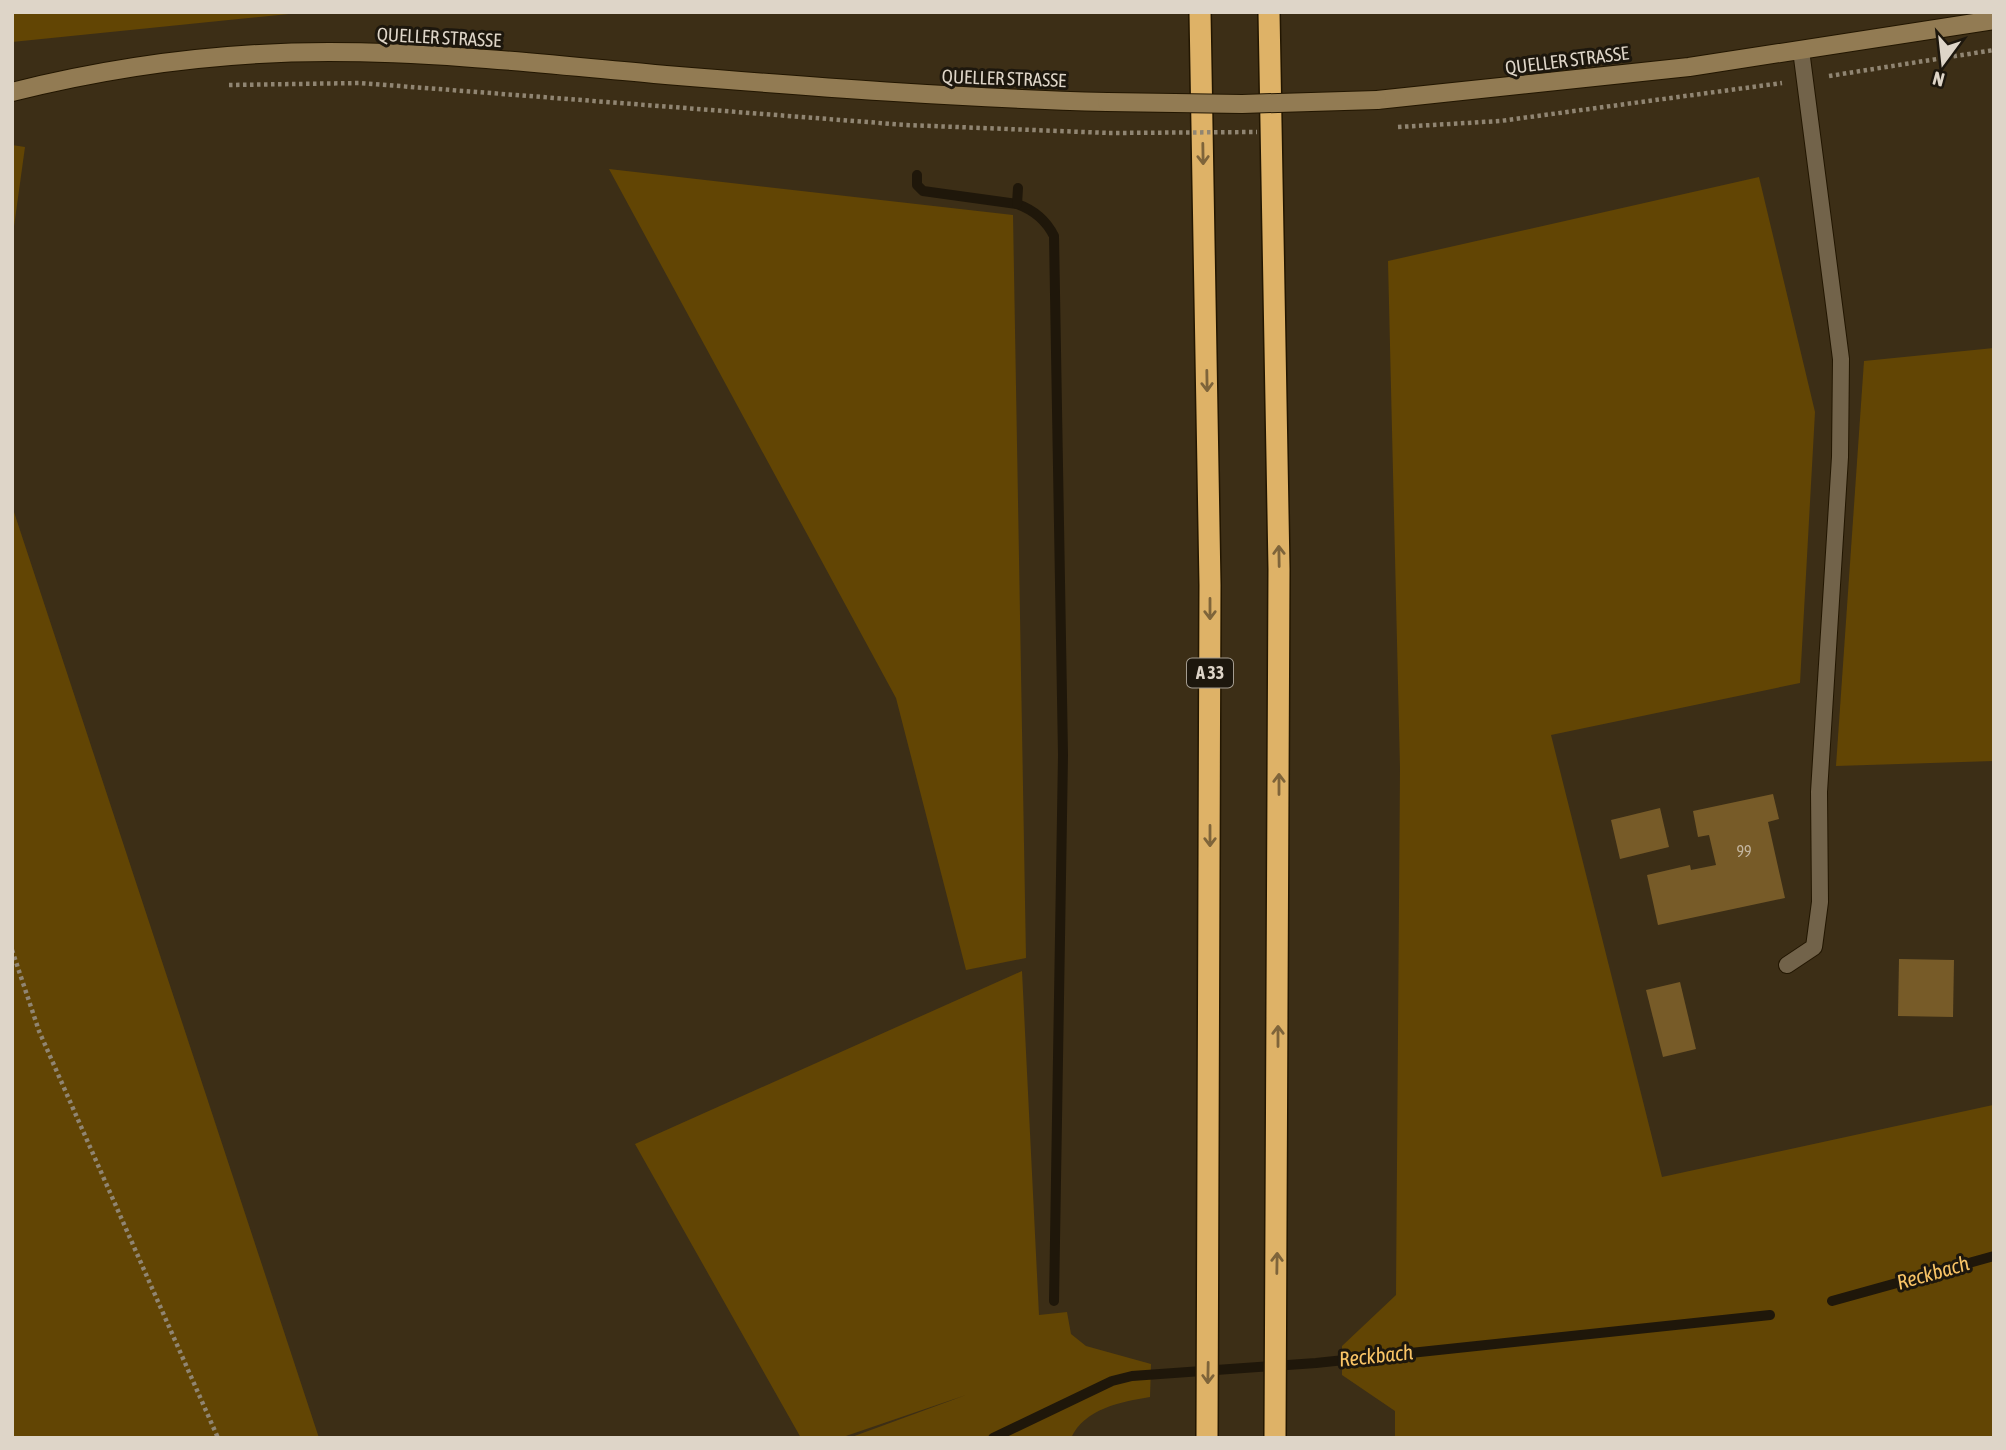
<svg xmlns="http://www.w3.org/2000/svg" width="2006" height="1450" viewBox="0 0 2006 1450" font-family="'Asap Condensed',sans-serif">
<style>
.green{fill:#624504}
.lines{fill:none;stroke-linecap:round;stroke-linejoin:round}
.stream{stroke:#1f170a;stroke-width:10}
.building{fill:#775b28}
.lane-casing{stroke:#221601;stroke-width:18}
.secondary-casing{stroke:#221601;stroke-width:20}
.highway-casing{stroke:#221601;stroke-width:24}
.path{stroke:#908572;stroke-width:4.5;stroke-dasharray:3.5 3.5;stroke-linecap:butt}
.lane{stroke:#72634a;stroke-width:16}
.secondary{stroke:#927b53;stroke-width:18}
.highway{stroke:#deb267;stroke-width:21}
.secondary-bridge-casing{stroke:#221601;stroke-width:20;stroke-linecap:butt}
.path-bridge{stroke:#908572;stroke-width:4.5;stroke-dasharray:3.5 3.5;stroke-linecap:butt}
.secondary-bridge{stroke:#927b53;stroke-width:18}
.oneway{stroke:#7e643a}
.labels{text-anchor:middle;stroke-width:6;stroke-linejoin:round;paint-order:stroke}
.number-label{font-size:16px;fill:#c4b6a0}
.shield{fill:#1d170d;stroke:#a49c90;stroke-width:2}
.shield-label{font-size:18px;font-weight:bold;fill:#ded5c8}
.street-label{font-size:19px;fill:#ded5c8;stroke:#1d170d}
.water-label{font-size:21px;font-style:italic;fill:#f9c466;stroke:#1d170d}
</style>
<rect width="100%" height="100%" fill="#3c2e16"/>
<g class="green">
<path d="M12 12H309L12 42Z"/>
<path d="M12 145 25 147 12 241Z"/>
<path d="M609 169 1013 215 1026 958 966 970 896 698Z"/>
<path d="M1759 177 1815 412 1800 683 1551 735 1662 1177 1993 1105 1994 1097V1438H1395V1411L1342 1375V1346L1396 1295 1400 768 1388 261Z"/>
<path d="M1994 348V761L1836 766 1864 361Z"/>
<path d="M12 506 319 1438H12Z"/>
<path d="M1022 971 1039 1315 1067 1312 1071 1334 1086 1346 1151 1364 1150 1397C1121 1402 1085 1408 1071 1438H849L966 1395 840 1438H801L635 1144Z"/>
</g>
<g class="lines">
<g class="stream">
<path d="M917 175V185L923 191 1017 204C1034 210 1046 220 1054 236L1063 755 1054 1301"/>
<path d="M1017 204 1018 188"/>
<path d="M1832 1301 1994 1256"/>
<path d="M993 1438 1112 1381 1132 1376 1316 1363 1770 1315"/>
</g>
</g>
<g class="building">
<path d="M1773 794 1779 819 1768 822 1785 898 1658 925 1647 875 1690 865 1691 870 1716 865 1709 835 1698 837 1693 811Z"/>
<path d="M1660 808 1669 847 1620 859 1611 820Z"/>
<path d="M1899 959 1954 960 1953 1017 1898 1016Z"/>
<path d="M1680 982 1696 1049 1663 1057 1646 990Z"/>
</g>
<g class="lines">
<g class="lane-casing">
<path id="lane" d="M1787 965 1814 947 1820 902 1819 792 1840 457 1841 359 1801 50"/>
</g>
<g class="secondary-casing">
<g id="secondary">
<path d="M12 92C115 66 223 52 329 52 441 52 554 65 666 75 813 87 959 98 1107 102"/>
<path d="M1377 100 1689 67 1994 20"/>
</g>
</g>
<g class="highway-casing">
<g id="highway">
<path d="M1200 12 1210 585 1207 1438"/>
<path d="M1269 12 1279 569 1275 1438"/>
</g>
</g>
<g class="path">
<path d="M1829 76 1994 50"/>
<path d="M229 85 360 83 906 125 1109 133"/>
<path d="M1398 127 1500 121 1782 83"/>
<path d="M12 950 39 1031 218 1438"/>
</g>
<use href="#lane" class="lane"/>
<use href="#secondary" class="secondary"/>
<use href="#highway" class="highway"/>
<g class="secondary-bridge-casing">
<path id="secondary-bridge" d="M1107 102 1242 104 1377 100"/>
</g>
<path class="path-bridge" d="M1109 133 1257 132"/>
<use href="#secondary-bridge" class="secondary-bridge"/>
</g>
<defs><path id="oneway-shaft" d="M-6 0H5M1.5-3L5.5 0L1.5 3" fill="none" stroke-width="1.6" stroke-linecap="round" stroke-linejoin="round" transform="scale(1.75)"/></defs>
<g class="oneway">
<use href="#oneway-shaft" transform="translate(1203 154) rotate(89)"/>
<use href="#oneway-shaft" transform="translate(1207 381) rotate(89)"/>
<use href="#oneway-shaft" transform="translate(1279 556) rotate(-91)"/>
<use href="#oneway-shaft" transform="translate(1210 609) rotate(90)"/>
<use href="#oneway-shaft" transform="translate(1279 784) rotate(-90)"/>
<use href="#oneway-shaft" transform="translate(1210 836) rotate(90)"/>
<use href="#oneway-shaft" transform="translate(1278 1036) rotate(-90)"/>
<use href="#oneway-shaft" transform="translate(1277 1263) rotate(-89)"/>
<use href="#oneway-shaft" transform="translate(1208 1373) rotate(91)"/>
</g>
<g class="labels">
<g class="number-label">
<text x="1744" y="857">99</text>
</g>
<rect class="shield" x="1187" y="658.5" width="46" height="29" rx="5"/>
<g class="shield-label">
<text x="1210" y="679">A 33</text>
</g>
<g class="street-label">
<text transform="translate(439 37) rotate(3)" y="7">QUELLER STRASSE</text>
<text transform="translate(1567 60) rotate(-7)" y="7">QUELLER STRASSE</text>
<text transform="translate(1004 78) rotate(2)" y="7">QUELLER STRASSE</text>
</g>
<g class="water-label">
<text transform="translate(1933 1273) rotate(-16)" y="7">Reckbach</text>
<text transform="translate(1376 1356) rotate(-6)" y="7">Reckbach</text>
</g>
</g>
<rect width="2006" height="1450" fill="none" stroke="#ded5c8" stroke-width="28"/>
<g transform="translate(1943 63) rotate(195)" stroke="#1d170d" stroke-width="5" paint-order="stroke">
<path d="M0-5L12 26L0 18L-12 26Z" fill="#ded5c8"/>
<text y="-10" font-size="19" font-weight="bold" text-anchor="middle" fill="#ded5c8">N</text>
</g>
</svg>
